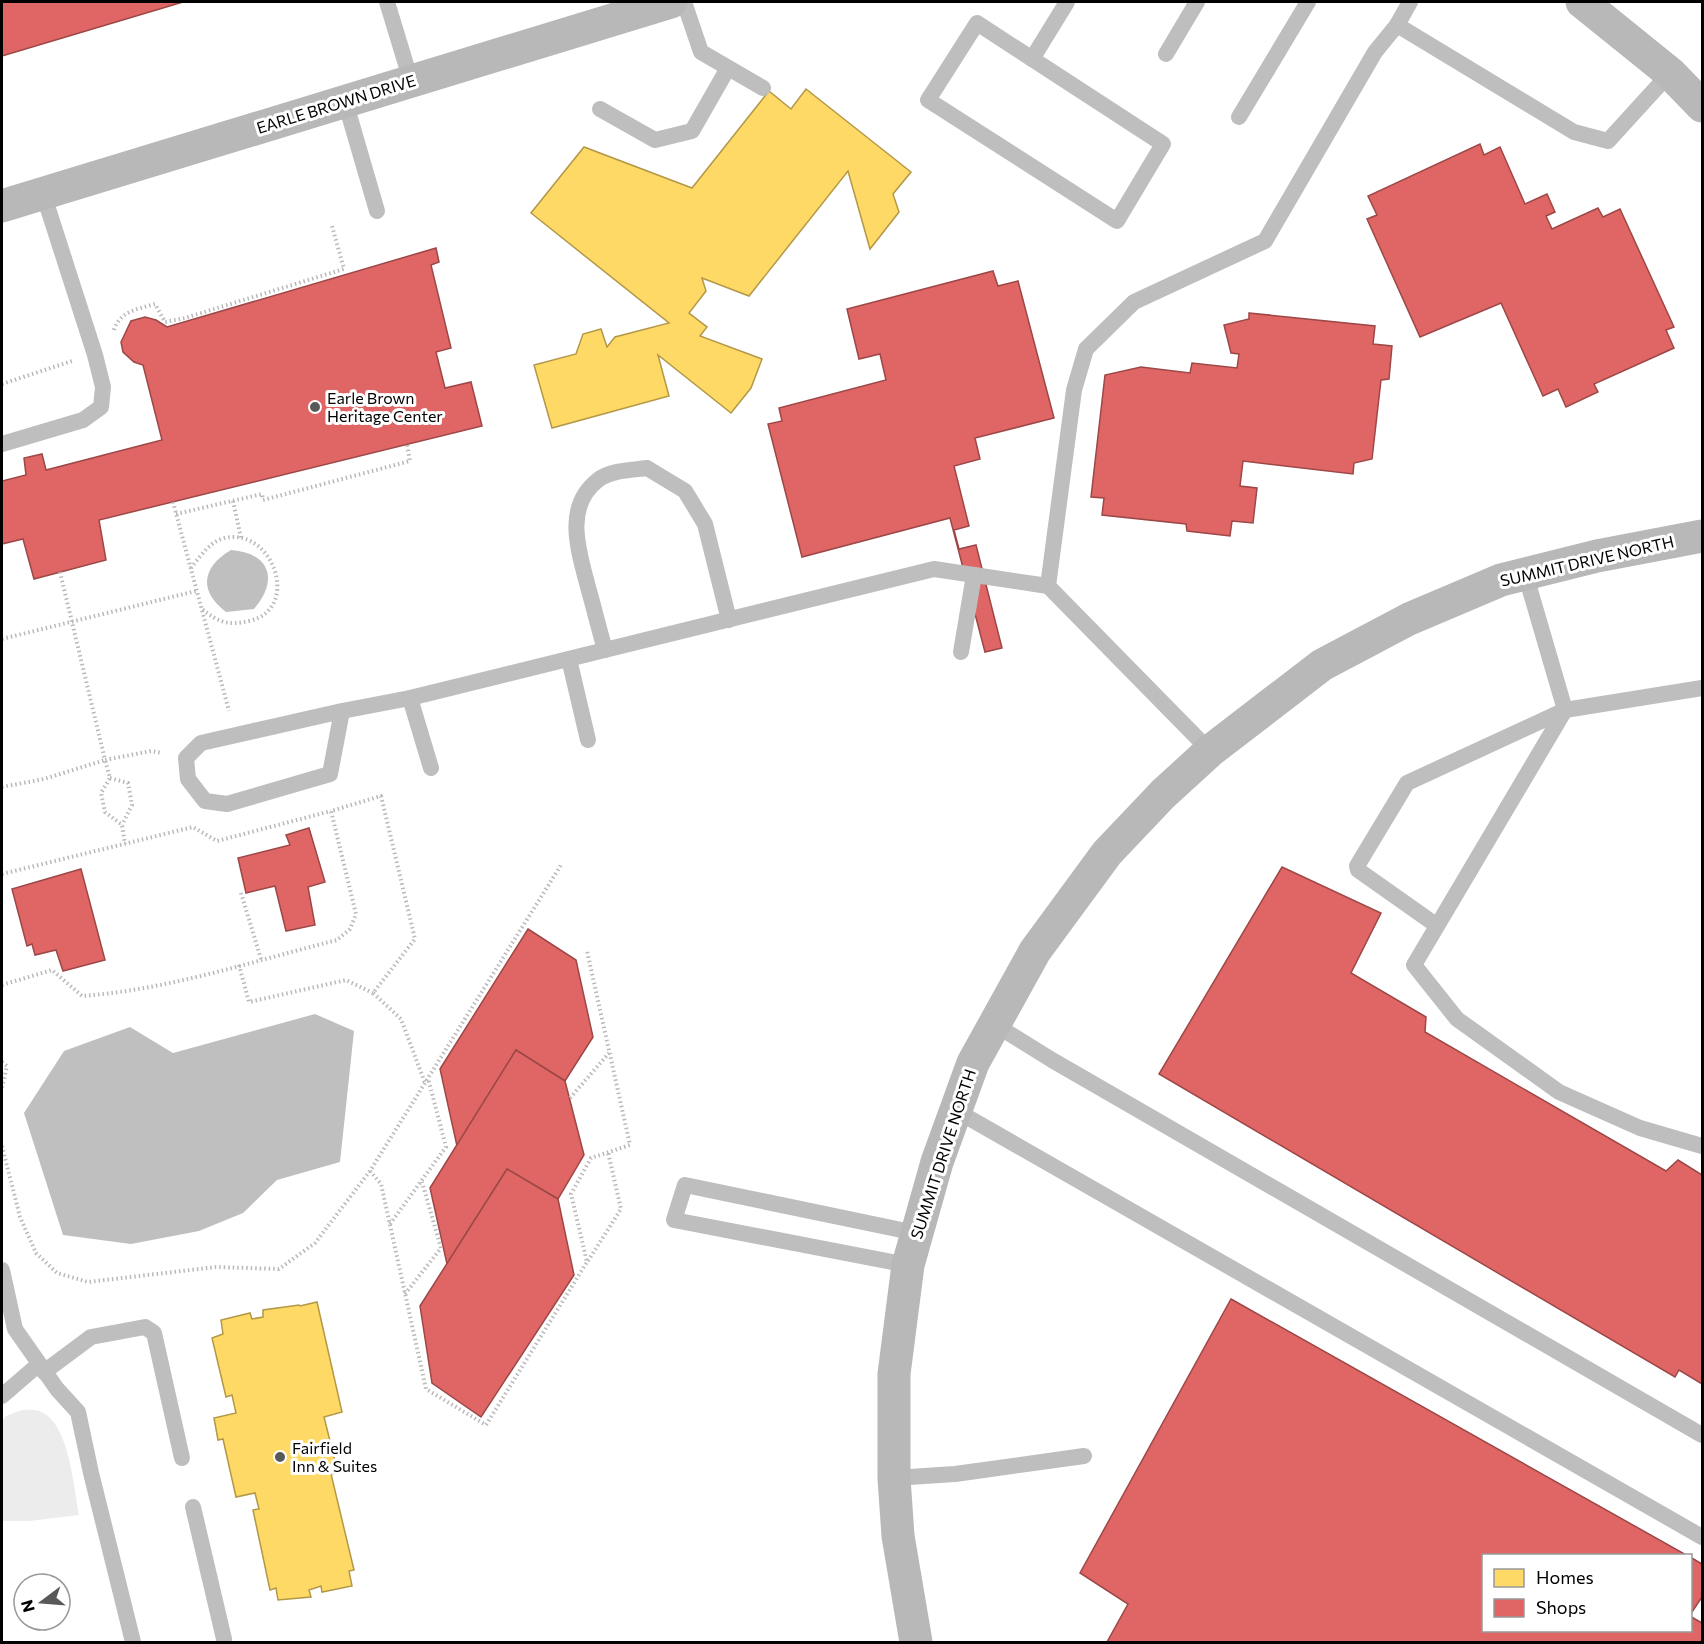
<svg xmlns="http://www.w3.org/2000/svg" width="1704" height="1644" viewBox="0 0 1704 1644" font-family="Commissioner,sans-serif">
<style>
.green{fill:#ececec}
.water{fill:#bfbfbf}
.homes{fill:#ffd966;stroke:#b29847;stroke-width:1.5}
.shops{fill:#e06666;stroke:#9d4747;stroke-width:1.5}
.lines{fill:none;stroke-linecap:round;stroke-linejoin:round}
.path{stroke:#b9b9b9;stroke-width:4;stroke-dasharray:1.5 3;stroke-linecap:butt}
.lane{stroke:#bebebe;stroke-width:16}
.secondary{stroke:#b8b8b8;stroke-width:33}
.poi-dot{fill:#595959;stroke:#fff;stroke-width:2}
.labels{text-anchor:middle;stroke-width:6;stroke-linejoin:round;paint-order:stroke}
.street-label{font-size:16px;fill:#000;stroke:#fff}
.poi-label{font-size:16px;fill:#000;stroke:#fff;text-anchor:start}
</style>
<rect width="100%" height="100%" fill="#fff"/>
<path class="green" d="M22 1410C28 1410 36 1409 41 1412 69 1423 74 1488 79 1515L29 1521H2V1421L6 1416Z"/>
<g class="water">
<path d="M231 550C270 553 279 580 254 609L226 612C198 591 202 567 231 550Z"/>
<path d="M315 1014 354 1031 340 1162 277 1180 243 1213 199 1231 131 1244 63 1235 24 1113 64 1051 130 1027 173 1053Z"/>
</g>
<g class="homes">
<path d="M806 89 911 172 893 194 899 212 870 249 848 171 749 296 702 278 706 291 689 313 707 327 700 336 762 359 751 388 731 413 658 355 669 396 552 428 534 365 576 354 583 334 601 329 607 347 615 337 669 323 531 213 584 147 692 188 769 91 791 109Z"/>
<path d="M317 1302 342 1412 324 1417 338 1473 331 1474 354 1570 349 1571 352 1586 322 1592 321 1586 309 1590 311 1597 278 1600 276 1588 270 1590 253 1510 259 1509 255 1493 236 1497 223 1439 218 1440 214 1418 236 1413 232 1395 226 1397 212 1338 223 1334 221 1320 250 1313 252 1319 263 1317V1310L299 1305 300 1306Z"/>
</g>
<g class="shops">
<path d="M2 2H183L2 56Z"/>
<path d="M1480 144 1484 155 1500 147 1525 204 1547 194 1555 212 1546 216 1552 229 1598 208 1603 217 1620 209 1674 327 1666 330 1674 348 1594 384 1598 392 1566 407 1558 389 1543 396 1501 303 1420 337 1367 219 1377 215 1368 196Z"/>
<path d="M436 248 439 262 431 265 451 348 436 352 445 388 471 382 482 426 99 520 106 560 34 579 23 539 2 544V481L26 475 24 458 42 454 46 470 162 440 143 365 134 362 123 352 121 342 131 321 145 317 156 320 167 327Z"/>
<path d="M993 271 998 286 1018 281 1054 418 975 438 980 459 954 466 969 526 954 530 959 549 976 545 1002 648 985 652 950 518 802 557 768 424 782 421 779 408 886 380 880 354 859 359 847 309Z"/>
<path d="M1249 313 1375 326 1373 344 1392 346 1389 379 1381 380 1372 459 1354 463 1353 474 1243 461 1240 486 1257 488 1253 523 1232 521 1230 536 1187 531 1186 524 1102 515 1104 498 1091 497 1105 375 1141 367 1190 373 1192 363 1237 368 1239 354 1231 353 1224 325 1249 319Z"/>
<path d="M309 828 325 882 308 887 315 925 286 931 275 886 246 893 238 858 290 845 286 835Z"/>
<path d="M1282 867 1381 913 1351 973 1426 1017 1425 1032 1666 1171 1678 1160 1702 1175V1384L1679 1370 1675 1377 1159 1074Z"/>
<path d="M81 869 105 960 63 971 56 950 35 955 32 944 27 946 12 889Z"/>
<path d="M528 929 576 960 593 1037 565 1081 516 1050 457 1146 440 1069Z"/>
<path d="M516 1050 565 1081 584 1155 558 1199 507 1169 447 1264 430 1188Z"/>
<path d="M507 1169 558 1199 574 1275 481 1417 432 1383 420 1306Z"/>
<path d="M1231 1299 1688 1556H1484V1630H1690V1616L1702 1623V1642H1107L1128 1604 1080 1573Z"/>
<path d="M1690 1557 1702 1564V1597L1690 1615Z"/>
</g>
<g class="lines">
<g class="path">
<path d="M114 330C120 311 138 309 155 304L165 322 185 318 344 269 332 226"/>
<path d="M2 384 72 361"/>
<path d="M233 501 241 538"/>
<path d="M173 502 229 711"/>
<path d="M176 514 262 494 263 500 410 461 407 444"/>
<path d="M191 568C198 559 209 543 221 539 272 523 303 609 249 621 228 626 218 622 202 609"/>
<path d="M60 572 105 760 151 751 162 753"/>
<path d="M2 639 196 591"/>
<path d="M110 778 128 783 132 805 122 825"/>
<path d="M2 787 44 779 105 760 110 778 101 793 105 812 122 825 125 844"/>
<path d="M2 874 193 827 217 841 331 811"/>
<path d="M241 893 261 959"/>
<path d="M239 965 249 1002 346 980 373 993"/>
<path d="M2 985 52 970 82 996C167 990 254 961 337 940L350 929 356 914 331 811 381 796 415 939 373 993 401 1019 425 1083"/>
<path d="M2 1062 7 1066 2 1088"/>
<path d="M570 1098 609 1053"/>
<path d="M2 1146 20 1217 36 1253 57 1273 88 1282 216 1267 279 1269 315 1243 370 1171 561 865"/>
<path d="M370 1171 381 1184 426 1389 486 1425 587 1262 571 1194 591 1158 630 1145 587 951"/>
<path d="M390 1224 446 1147 428 1078"/>
<path d="M588 1261 621 1209 608 1152"/>
<path d="M405 1294 441 1248 422 1182"/>
</g>
<g class="lane">
<path d="M387 2 411 81"/>
<path d="M684 2 701 52 763 88"/>
<path d="M977 23 1163 144 1117 221 928 100Z"/>
<path d="M1397 25 1410 2"/>
<path d="M1166 54 1197 2"/>
<path d="M1032 59 1067 2"/>
<path d="M345 101 377 211"/>
<path d="M600 109 655 140 692 131 728 68"/>
<path d="M1239 117 1308 2"/>
<path d="M2 444 83 420 101 407 103 387 95 355 43 193"/>
<path d="M605 650C599 629 594 608 588 587 579 552 563 507 598 480 610 470 633 470 647 468L685 491 705 524 729 620"/>
<path d="M961 652 974 575"/>
<path d="M569 659 588 740"/>
<path d="M1702 688 1565 710 1414 965 1457 1019 1559 1092 1640 1128 1702 1146"/>
<path d="M410 698 934 569 1048 586"/>
<path d="M342 711 201 743 186 758 188 779 205 801 227 804 330 774 342 711 410 698 431 768"/>
<path d="M1210 751 1048 586 1074 390 1086 349 1134 302 1265 241 1375 52 1397 25 1574 132 1608 141 1670 73"/>
<path d="M1436 925 1358 870 1357 866 1407 783 1565 710 1525 573"/>
<path d="M994 1024 1052 1060 1702 1435"/>
<path d="M955 1110 1702 1537"/>
<path d="M908 1265 674 1220 685 1185 916 1233"/>
<path d="M2 1270 15 1329 57 1389 78 1412 91 1473 133 1642"/>
<path d="M44 1372 91 1337 145 1327 154 1333 182 1458"/>
<path d="M2 1396 39 1364"/>
<path d="M894 1478 955 1474 1084 1456"/>
<path d="M193 1507 224 1639"/>
</g>
<g class="secondary">
<path d="M1582 2 1670 73 1702 106"/>
<path d="M2 206 671 2"/>
<path d="M916 1642 898 1536 894 1478V1374L908 1265 937 1162 973 1063 1035 951 1107 853 1163 794 1210 751 1322 665 1409 619 1501 580 1597 556 1702 536"/>
</g>
</g>
<g class="poi-dot">
<circle cx="315" cy="407" r="6"/>
<circle cx="280" cy="1457" r="6"/>
</g>
<g class="labels">
<g class="street-label">
<text transform="translate(336 104) rotate(-17)" y="6">EARLE BROWN DRIVE</text>
<text transform="translate(1587 561) rotate(-13)" y="6">SUMMIT DRIVE NORTH</text>
<text transform="translate(943 1154) rotate(-72)" y="6">SUMMIT DRIVE NORTH</text>
</g>
<g class="poi-label">
<text x="327" y="404">Earle Brown<tspan x="327" dy="18">Heritage Center</tspan></text>
<text x="292" y="1454">Fairfield<tspan x="292" dy="18">Inn &amp; Suites</tspan></text>
</g>
</g>
<rect width="1704" height="1644" fill="none" stroke="#000000" stroke-width="6"/>
<rect x="1482" y="1554" width="210" height="78" fill="#ffffff" stroke="#999999" stroke-width="1.5"/>
<rect x="1494" y="1569" width="30" height="18" fill="#ffd966" stroke="#999999" stroke-width="1.5"/>
<text x="1536" y="1584" font-size="18" fill="#000000">Homes</text>
<rect x="1494" y="1599" width="30" height="18" fill="#e06666" stroke="#999999" stroke-width="1.5"/>
<text x="1536" y="1614" font-size="18" fill="#000000">Shops</text>
<g transform="translate(42 1602) rotate(254)"><circle r="28" fill="#ffffff" stroke="#999999" stroke-width="1.5"/>
<path d="M0-4.5L10 22L0 15L-10 22Z" fill="#595959"/>
<text y="-9" font-size="16" font-weight="bold" text-anchor="middle" fill="#000000">N</text>
</g>
</svg>
